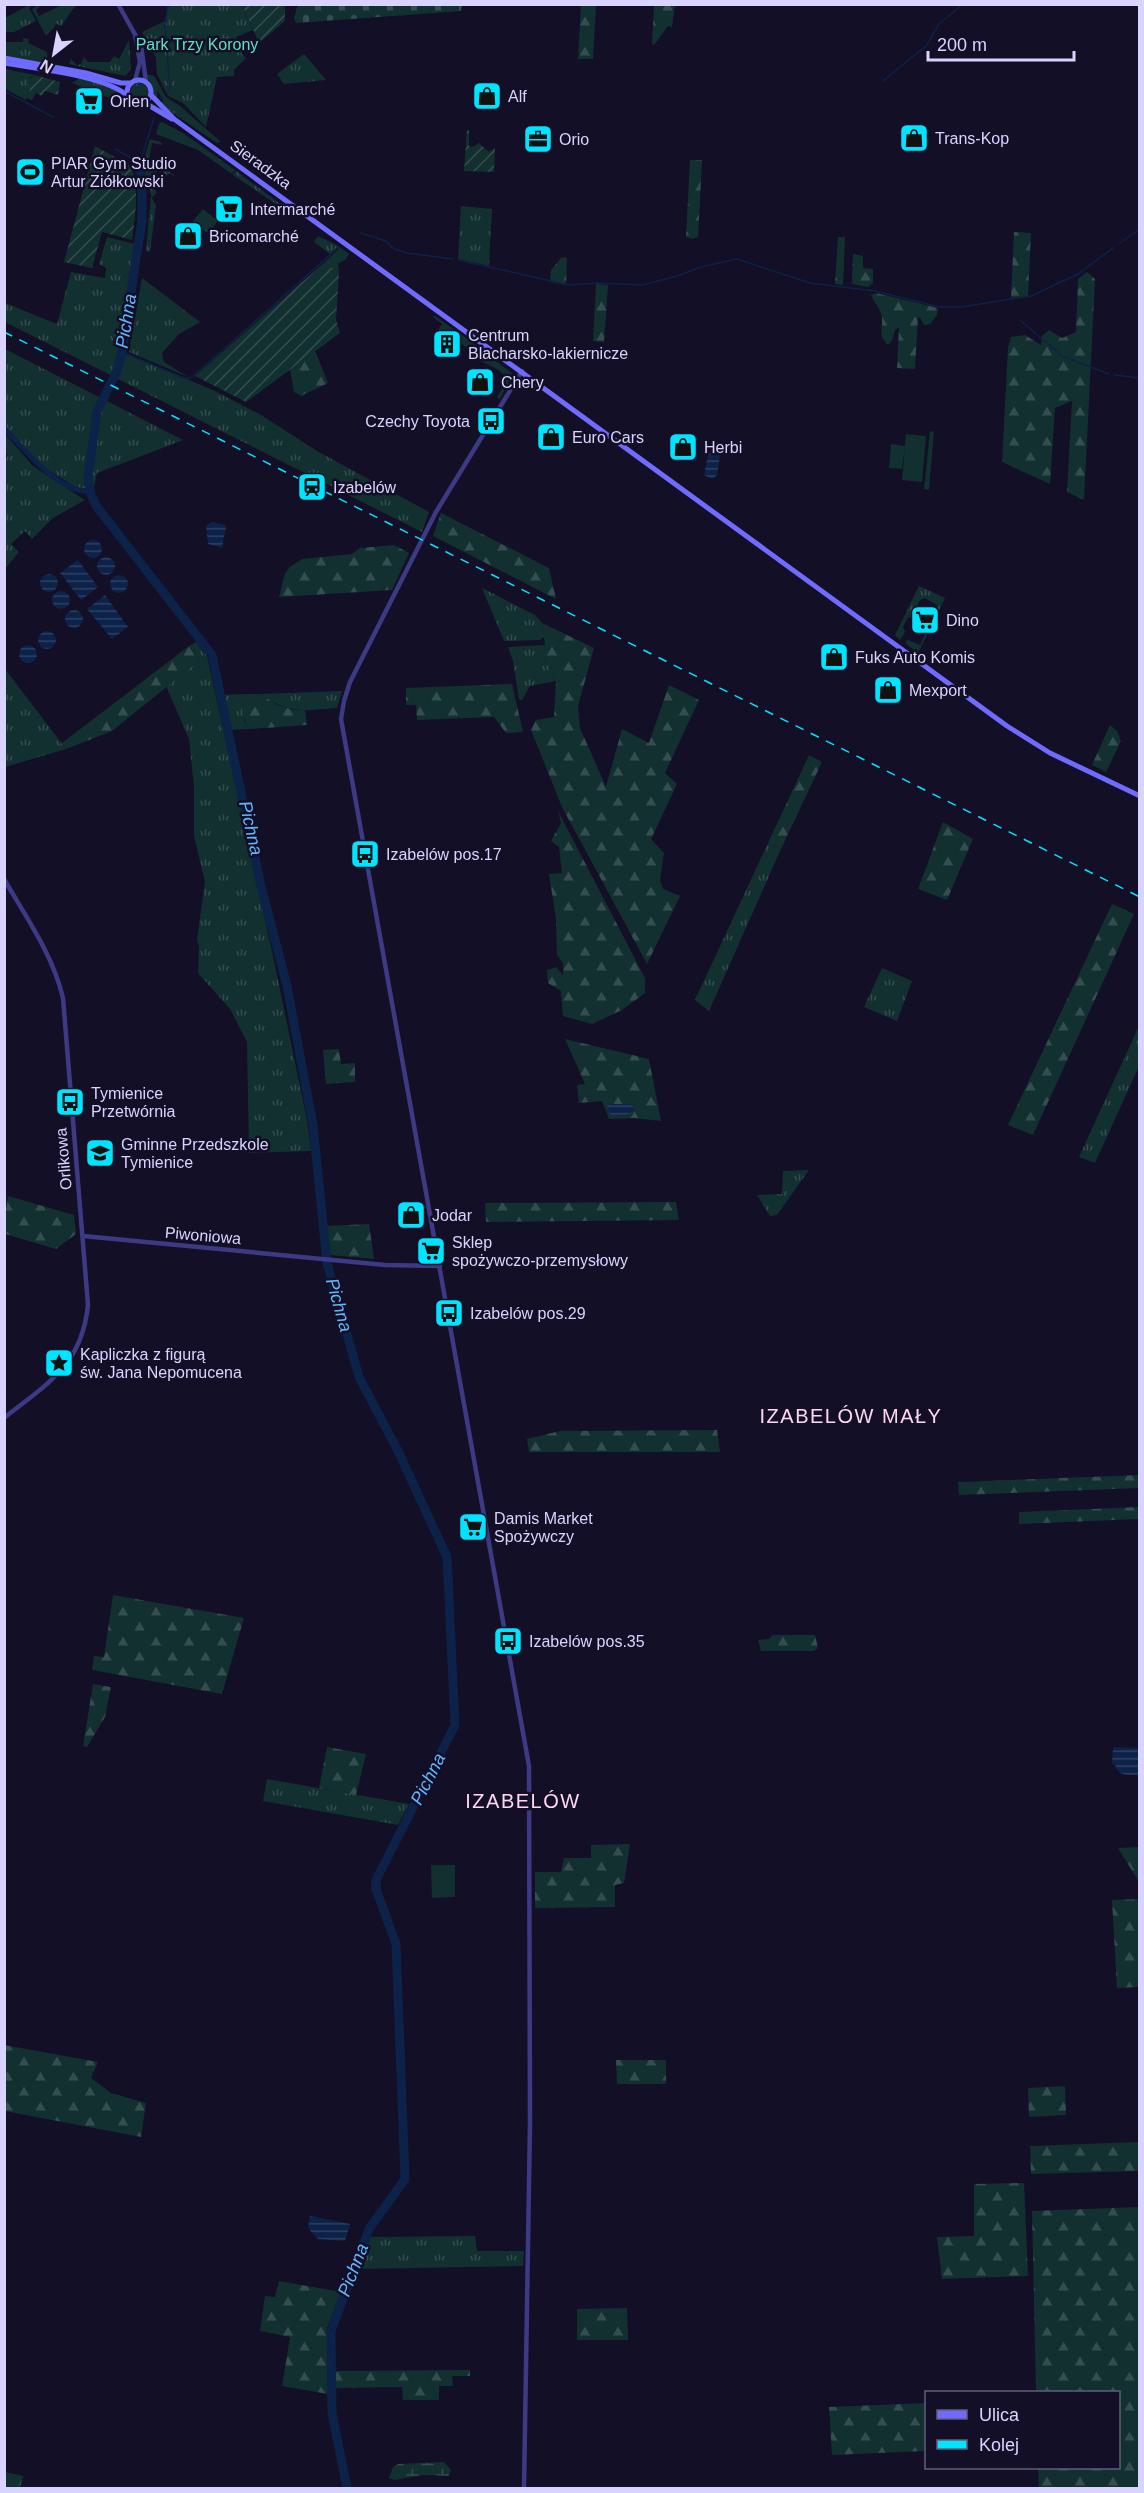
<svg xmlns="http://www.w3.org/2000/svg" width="1144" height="2493" viewBox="0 0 1144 2493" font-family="Helvetica,sans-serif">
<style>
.grass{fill:url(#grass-tufts)}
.forest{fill:url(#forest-firs)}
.wetland{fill:url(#wetland-marsh)}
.cemetery{fill:url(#cemetery-stones)}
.garden{fill:url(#garden-furrows)}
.pitch{fill:#12302f}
.water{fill:url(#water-rules)}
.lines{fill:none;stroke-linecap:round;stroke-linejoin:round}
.stream{stroke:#0c2248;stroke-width:1.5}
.canal{stroke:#0c2248;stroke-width:5}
.river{stroke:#0c2248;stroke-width:9}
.tertiary{stroke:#3d3a85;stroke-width:4.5}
.secondary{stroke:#6f6bff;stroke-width:5}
.rail{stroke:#00e5ff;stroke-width:1.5;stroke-dasharray:9 8;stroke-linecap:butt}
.labels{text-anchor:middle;stroke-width:5;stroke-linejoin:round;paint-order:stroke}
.park-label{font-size:16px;fill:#5fe0c0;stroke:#130f26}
.poi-label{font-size:16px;fill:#d9d4ff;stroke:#130f26;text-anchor:start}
.street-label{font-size:16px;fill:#d9d4ff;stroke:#130f26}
.water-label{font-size:18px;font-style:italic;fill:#62b6ff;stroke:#130f26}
.quarter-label{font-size:20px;letter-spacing:1.5px;fill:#ffd6f0;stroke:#130f26}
</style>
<defs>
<pattern id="grass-tufts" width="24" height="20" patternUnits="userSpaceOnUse" patternTransform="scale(1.5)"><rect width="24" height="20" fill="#12302f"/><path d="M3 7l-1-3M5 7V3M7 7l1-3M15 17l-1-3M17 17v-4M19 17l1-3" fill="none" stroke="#344d4e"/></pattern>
<pattern id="forest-firs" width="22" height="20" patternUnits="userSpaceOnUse" patternTransform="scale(1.5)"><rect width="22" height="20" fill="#12302f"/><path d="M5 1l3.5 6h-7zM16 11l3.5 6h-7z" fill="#344d4e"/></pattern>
<pattern id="wetland-marsh" width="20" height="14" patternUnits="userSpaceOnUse" patternTransform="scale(1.5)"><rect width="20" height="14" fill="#12302f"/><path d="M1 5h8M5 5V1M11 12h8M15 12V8" fill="none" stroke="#344d4e"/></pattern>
<pattern id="cemetery-stones" width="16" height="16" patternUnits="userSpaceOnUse" patternTransform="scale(1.5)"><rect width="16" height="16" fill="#12302f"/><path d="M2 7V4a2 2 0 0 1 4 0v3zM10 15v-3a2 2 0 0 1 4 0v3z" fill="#344d4e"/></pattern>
<pattern id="garden-furrows" width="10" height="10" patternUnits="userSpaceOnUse" patternTransform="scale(1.5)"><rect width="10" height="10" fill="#12302f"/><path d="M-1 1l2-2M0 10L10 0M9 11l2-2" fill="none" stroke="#344d4e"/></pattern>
<pattern id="water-rules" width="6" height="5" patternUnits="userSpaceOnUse" patternTransform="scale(1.5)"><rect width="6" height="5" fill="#0c2248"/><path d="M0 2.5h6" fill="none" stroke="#2f4163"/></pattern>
</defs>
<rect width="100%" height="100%" fill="#130f26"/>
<g class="grass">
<path d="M29 5H32L29 8 36 21 14 32H5V18Z"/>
<path d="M38 5 39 7 36 10 39 16 62 5H76L61 26 57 24 46 36 32 9Z"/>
<path d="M169 5H242L253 30 236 37 242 54 246 58 234 70V76L217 77 206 127 183 103 168 96 157 74 156 58 142 32 165 21Z"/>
<path d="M23 38 29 39 28 43 47 52 48 64 5 56 4 42H23Z"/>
<path d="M129 40 131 70 125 76 69 64 71 59 77 65 81 64 84 57 88 62H110L114 56 119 59Z"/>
<path d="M304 54 326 80 284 84 277 74Z"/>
<path d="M4 69 35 75 30 78V89L26 100 5 89Z"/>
<path d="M146 74 154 76 166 97 180 106 221 142 217 143 161 105 163 100 158 91 160 87 158 90 156 100Z"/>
<path d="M80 78 117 90 113 97 110 98 72 83Z"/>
<circle cx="139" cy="92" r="9"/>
<path d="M162 122 183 133 235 170 232 174 198 150 156 134 159 124Z"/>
<path d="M150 139 161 142 162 145 152 143 148 166 170 172 177 178 170 173 167 175 158 170 150 181 151 187 157 192 152 198 156 205 150 252 146 251 151 195 143 163Z"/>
<path d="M236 171 290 211 289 213 233 175Z"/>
<path d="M461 206 492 209 489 266 458 259Z"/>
<path d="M203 209 218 221 208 233 193 221Z"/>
<path d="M318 236 335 244 349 254 346 259 338 264 339 273 325 262 339 249 337 247 330 254 314 242Z"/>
<path d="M107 237 139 245 123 352 215 391 261 415 317 451 429 512 422 532 5 322V303L57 324 71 272 105 278 106 268 99 264Z"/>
<path d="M142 278 200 322 179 334 162 353 164 362 188 377 129 352Z"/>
<path d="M435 316 480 348 477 353H474L444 331 438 330 442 324 433 317Z"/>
<path d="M5 349 183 440 97 473 94 487 78 489 38 463 5 426Z"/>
<path d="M484 352 513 374 500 399 497 397C513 372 503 373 481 361L480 357Z"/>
<path d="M5 434 33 466 85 500 53 518 32 539 25 531 11 544 19 552 5 569 4 462 8 455 5 452Z"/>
<path d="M919 586 945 598 918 653 905 643 908 640 920 645 938 606 925 598 920 600 911 618 908 617 903 627 905 632 900 640 895 635Z"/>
<path d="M482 588 535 615 542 623 544 636 540 640 504 641Z"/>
<path d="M196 642 207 656 273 956 307 1120 311 1151 249 1153 247 1042 230 1009 198 973 199 947 197 939 205 882 194 836V787L189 739 166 686 200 660 189 646Z"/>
<path d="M545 645 540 651 556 681 530 686 522 700 519 699 513 661 508 647Z"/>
<path d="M5 669 66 749 5 767Z"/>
<path d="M342 691 337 708C304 710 289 715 261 694Z"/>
<path d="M244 694V721L250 729 231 730 222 695Z"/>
<path d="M768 843 781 849 709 1011 695 1000Z"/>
<path d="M882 968 912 981 897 1021 864 1007Z"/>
<path d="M1139 1026V1066L1095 1163 1079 1157Z"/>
<path d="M809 1170 777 1215 770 1216 757 1195 782 1194 783 1171Z"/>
<path d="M267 1779 409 1804 398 1825 263 1801Z"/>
<path d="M475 2236 477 2251H524L523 2266 357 2269 369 2237Z"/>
</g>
<g class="forest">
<path d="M581 5H596L593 59H578Z"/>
<path d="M654 5H675L672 27 668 26 655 44 652 45Z"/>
<path d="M690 160H702L698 237 692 239 686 237Z"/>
<path d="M1014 232 1031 233 1028 296 1011 298Z"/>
<path d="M838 237H845L843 285 835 284Z"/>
<path d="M853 254 863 256V268L873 269V283L868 287 852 284Z"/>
<path d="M562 257 567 258 566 285 550 282 551 270Z"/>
<path d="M1087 272 1095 279 1084 500 1067 492 1072 401 1055 408 1050 484 1002 462 1008 347 1011 337 1025 335 1041 345 1042 336 1049 330 1062 338 1076 332 1078 279Z"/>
<path d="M596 284 608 285 604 342 593 341Z"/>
<path d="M876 293 938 308 937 315 930 324 924 325 920 317 918 318 915 369 897 368 899 327 895 330 892 340 888 345C878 335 883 330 882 317 881 310 874 302 871 295Z"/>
<path d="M315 351 328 383 301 396 294 392 290 370Z"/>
<path d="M441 513 549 568 556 599 433 536Z"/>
<path d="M394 545 409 553 392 590 279 597 285 573 290 567 302 559 352 554 360 548Z"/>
<path d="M542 623 594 648 578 706 580 728 606 787 622 729 649 743 669 685 699 700 665 773 677 784 651 839 664 853 660 880 663 889 680 896 647 964 562 807 531 730 536 720 554 717 556 681 540 651 545 645Z"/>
<path d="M189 646 200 660 112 731 66 749 62 743Z"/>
<path d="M512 684 523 732 506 733 494 717 417 720 416 705H406V688Z"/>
<path d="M244 694H261L277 705 294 710H305L307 725 250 729C241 717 242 708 244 694Z"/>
<path d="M1110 725 1117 731 1121 741 1106 772 1092 765Z"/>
<path d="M809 755 822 762 781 849 768 843Z"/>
<path d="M558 811 645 978V993L622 1010 592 1024 563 1016 561 991 548 983 547 970 556 967 563 975V963L557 955 556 919 549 874 562 873 559 847 551 841 561 823Z"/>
<path d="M943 822 973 839 947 900 918 889Z"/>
<path d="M1112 904 1134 914 1033 1135 1008 1125Z"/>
<path d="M565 1039 649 1059 661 1121 634 1118 609 1119 602 1101 579 1103 577 1085 585 1084Z"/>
<path d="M339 1049 341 1064 355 1063V1082L326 1084 323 1050Z"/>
<path d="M8 1196 74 1215 76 1234 56 1249 5 1234V1216Z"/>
<path d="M676 1202 679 1220 486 1222 485 1203Z"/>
<path d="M369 1224 374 1259 330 1255 326 1226Z"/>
<path d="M717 1430 720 1452H529L527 1439 560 1431Z"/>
<path d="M1139 1475V1488L959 1495 958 1482Z"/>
<path d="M1139 1507V1519L1019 1524V1512Z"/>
<path d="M113 1595 244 1618 222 1694 92 1670 94 1656 104 1657Z"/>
<path d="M773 1635H815L818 1648 814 1651H761L758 1640 769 1639Z"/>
<path d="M93 1684 111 1687 105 1717 87 1747 83 1746Z"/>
<path d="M327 1747 366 1754 356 1795 319 1788Z"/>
<path d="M630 1844 624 1883 615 1885V1907L535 1908V1872H561L564 1858H591V1845Z"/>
<path d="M1139 1847 1140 1882H1139L1118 1848Z"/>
<path d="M1139 1899V1987L1117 1988 1112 1900Z"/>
<path d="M4 2045 98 2062 91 2078 111 2093 146 2103 141 2137 5 2111Z"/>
<path d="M616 2060H666V2084H617Z"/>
<path d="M1065 2086 1066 2115 1029 2117 1028 2088Z"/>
<path d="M1139 2142V2171L1031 2174 1030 2146Z"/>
<path d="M1024 2183 1028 2276 942 2279 937 2237 974 2236V2184Z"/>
<path d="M1139 2207V2488H1039L1038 2468H1118V2392H1036L1032 2211Z"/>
<path d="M279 2281 341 2292 327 2328 328 2394 282 2386 290 2337 260 2331 265 2296 275 2297Z"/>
<path d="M627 2308 628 2340H577V2309Z"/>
<path d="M470 2370V2376H452L453 2386H439V2400H403L402 2387 334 2388 335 2371Z"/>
<path d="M926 2403V2451L832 2455 829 2407Z"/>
<path d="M5 2472 23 2476 20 2488H5Z"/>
</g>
<path class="wetland" d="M444 2462 451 2470 449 2476 424 2475 394 2480 389 2478 393 2467 398 2464Z"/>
<path class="cemetery" d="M298 5V4L462 5 461 11 296 23 294 18Z"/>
<g class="garden">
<path d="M242 5H285V21L259 43Z"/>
<path d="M35 75 60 82 58 95 45 91 42 96 36 93 32 100 27 98 30 89 27 81Z"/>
<path d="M467 130H469V146L473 147 479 143 489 152 495 148 494 172 464 171Z"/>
<path d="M95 146 131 166C140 190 135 215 132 240L102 232 92 268 64 262Z"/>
<path d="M325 262 339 273 336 320 340 333 246 402 195 376Z"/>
</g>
<g class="pitch">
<path d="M930 431 934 432 929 490 924 489Z"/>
<path d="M906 434 926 436 922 482 902 480 905 447 902 469 889 468 891 444 905 446Z"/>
<path d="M431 1865H455V1897L432 1898Z"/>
</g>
<g class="water">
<path d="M712 451 717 452 720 456 717 475 712 479 704 475 708 455Z"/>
<path d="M212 522 225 525 226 527 222 548 208 544 206 526Z"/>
<circle cx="93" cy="549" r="9"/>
<circle cx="106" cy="566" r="9"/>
<path d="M78 560 98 587 81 600 60 573Z"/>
<circle cx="49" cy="583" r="9"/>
<circle cx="119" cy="584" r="9"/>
<circle cx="61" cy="600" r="9"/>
<path d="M105 595 128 627 112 639 87 609Z"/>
<circle cx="74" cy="619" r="9"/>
<circle cx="47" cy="640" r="9"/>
<circle cx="28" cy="654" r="9"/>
<path d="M612 1104H632L634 1112 620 1116 611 1115 607 1106Z"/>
<path d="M1115 1747 1139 1748V1775C1129 1775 1118 1777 1115 1765L1112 1764 1113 1749Z"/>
<path d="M310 2216 350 2224 345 2241 318 2239 308 2228Z"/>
</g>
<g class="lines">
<g class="stream">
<path d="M883 81 926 46 939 24 963 4"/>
<path d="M4 91 53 117"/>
<path d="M168 91 170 87 165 24 168 4"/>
<path d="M160 100 161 97"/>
<path d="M115 149 135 160 138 165"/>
<path d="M139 166 154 118"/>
<path d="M361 233 386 241 394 249 407 253 453 259"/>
<path d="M1120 243 1140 229"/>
<path d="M458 260 569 285 596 283 642 285 677 276 701 267 737 259 810 283 875 291 939 307H961L1031 296 1078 274 1113 248"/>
<path d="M1020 320 1062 356 1109 374"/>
<path d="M122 352 184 378H191L338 248"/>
<path d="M1115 375 1140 378"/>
</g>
<path class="canal" d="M4 428C23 449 61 494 90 491"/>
<path class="river" d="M139 166 142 177V220L122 352 116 373 97 411 88 478 91 495 97 507 212 655 260 882 287 986 313 1125 327 1263 359 1377 398 1451 447 1557 455 1725 376 1880V1889L396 1944 405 2179 369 2229 331 2331 332 2413 347 2488"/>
<g class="tertiary">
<path d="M118 4 141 45 146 82"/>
<path d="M135 35 140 62 135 80"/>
<path d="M522 371 436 512 350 682 344 701 341 719 529 1766 530 2123 524 2488"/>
<path d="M4 879C26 917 53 955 63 998L88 1305C82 1365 48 1383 4 1418"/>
<path d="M83 1236 385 1265 440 1266"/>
</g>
<g class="secondary">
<path d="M4 58 86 73 121 83H131"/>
<path d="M4 63C33 68 108 76 127 96"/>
<circle cx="139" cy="92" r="12"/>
<path d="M151 95 174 119 1007 726 1050 753 1140 796"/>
<path d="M145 103 172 119"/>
</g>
<path class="rail" d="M4 332 1140 897"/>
</g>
<defs>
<g id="shop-square" transform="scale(1.5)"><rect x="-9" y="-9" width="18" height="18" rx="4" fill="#00e5ff" stroke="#130f26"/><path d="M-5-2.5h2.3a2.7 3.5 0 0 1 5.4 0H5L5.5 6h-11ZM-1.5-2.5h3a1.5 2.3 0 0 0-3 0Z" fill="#111"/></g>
<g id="supermarket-square" transform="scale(1.5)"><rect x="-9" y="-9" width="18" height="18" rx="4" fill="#00e5ff" stroke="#130f26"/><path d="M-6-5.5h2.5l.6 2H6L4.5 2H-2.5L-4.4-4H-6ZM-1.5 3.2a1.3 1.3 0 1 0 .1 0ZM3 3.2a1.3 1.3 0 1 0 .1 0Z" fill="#111"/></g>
<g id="office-square" transform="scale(1.5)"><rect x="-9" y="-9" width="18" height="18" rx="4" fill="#00e5ff" stroke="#130f26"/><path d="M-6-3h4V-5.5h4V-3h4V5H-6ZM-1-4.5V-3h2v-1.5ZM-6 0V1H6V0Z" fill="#111"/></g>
<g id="stadium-square" transform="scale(1.5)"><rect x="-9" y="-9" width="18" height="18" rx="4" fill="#00e5ff" stroke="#130f26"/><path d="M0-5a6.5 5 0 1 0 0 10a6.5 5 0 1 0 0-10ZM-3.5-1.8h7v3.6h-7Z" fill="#111"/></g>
<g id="building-square" transform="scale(1.5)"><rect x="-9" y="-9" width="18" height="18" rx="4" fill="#00e5ff" stroke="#130f26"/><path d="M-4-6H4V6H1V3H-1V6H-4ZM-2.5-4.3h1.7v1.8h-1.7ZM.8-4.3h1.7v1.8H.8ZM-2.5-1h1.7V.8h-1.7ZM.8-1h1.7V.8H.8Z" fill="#111"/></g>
<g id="bus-square" transform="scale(1.5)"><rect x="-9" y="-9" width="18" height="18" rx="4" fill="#00e5ff" stroke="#130f26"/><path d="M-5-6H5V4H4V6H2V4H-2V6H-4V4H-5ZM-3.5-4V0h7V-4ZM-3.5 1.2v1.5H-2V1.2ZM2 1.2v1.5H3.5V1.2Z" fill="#111"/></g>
<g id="station-square" transform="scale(1.5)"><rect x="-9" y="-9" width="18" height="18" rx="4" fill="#00e5ff" stroke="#130f26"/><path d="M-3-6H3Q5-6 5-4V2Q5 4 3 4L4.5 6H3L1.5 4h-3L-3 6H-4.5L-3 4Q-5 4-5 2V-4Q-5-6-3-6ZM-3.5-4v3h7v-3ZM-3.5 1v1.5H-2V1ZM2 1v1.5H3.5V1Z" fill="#111"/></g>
<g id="school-square" transform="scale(1.5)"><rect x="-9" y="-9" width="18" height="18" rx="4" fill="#00e5ff" stroke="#130f26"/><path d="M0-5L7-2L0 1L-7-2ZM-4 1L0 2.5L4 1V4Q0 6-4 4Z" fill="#111"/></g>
<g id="sight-square" transform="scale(1.5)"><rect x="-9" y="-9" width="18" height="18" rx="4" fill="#00e5ff" stroke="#130f26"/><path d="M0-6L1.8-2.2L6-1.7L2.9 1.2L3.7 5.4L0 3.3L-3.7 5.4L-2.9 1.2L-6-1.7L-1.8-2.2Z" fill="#111"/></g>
</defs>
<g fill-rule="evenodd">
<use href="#shop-square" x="487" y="96"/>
<use href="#supermarket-square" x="89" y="101"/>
<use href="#shop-square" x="914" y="138"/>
<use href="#office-square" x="538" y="139"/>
<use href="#stadium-square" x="30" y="172"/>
<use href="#supermarket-square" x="229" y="209"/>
<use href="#shop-square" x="188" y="236"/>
<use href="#building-square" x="447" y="344"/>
<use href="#shop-square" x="480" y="382"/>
<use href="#bus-square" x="491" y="421"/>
<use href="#shop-square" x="551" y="437"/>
<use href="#shop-square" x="683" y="447"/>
<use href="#station-square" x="312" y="487"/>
<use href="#supermarket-square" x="925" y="620"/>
<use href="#shop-square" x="834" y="657"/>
<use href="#shop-square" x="888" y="690"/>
<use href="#bus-square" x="365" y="854"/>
<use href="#bus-square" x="70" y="1102"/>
<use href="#school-square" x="100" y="1153"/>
<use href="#shop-square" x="411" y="1215"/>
<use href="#supermarket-square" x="431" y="1251"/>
<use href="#bus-square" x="449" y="1313"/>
<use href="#sight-square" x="59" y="1363"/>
<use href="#supermarket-square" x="473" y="1527"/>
<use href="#bus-square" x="508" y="1641"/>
</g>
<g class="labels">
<g class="park-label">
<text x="197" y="50">Park Trzy Korony</text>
</g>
<g class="poi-label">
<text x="508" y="102">Alf</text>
<text x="110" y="107">Orlen</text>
<text x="935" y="144">Trans-Kop</text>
<text x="559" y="145">Orio</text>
<text x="51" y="169">PIAR Gym Studio<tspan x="51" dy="18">Artur Ziółkowski</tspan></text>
<text x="250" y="215">Intermarché</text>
<text x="209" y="242">Bricomarché</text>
<text x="468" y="341">Centrum<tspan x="468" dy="18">Blacharsko-lakiernicze</tspan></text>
<text x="501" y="388">Chery</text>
<text x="470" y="427" text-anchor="end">Czechy Toyota</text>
<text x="572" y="443">Euro Cars</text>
<text x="704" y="453">Herbi</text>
<text x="333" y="493">Izabelów</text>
<text x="946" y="626">Dino</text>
<text x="855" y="663">Fuks Auto Komis</text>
<text x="909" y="696">Mexport</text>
<text x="386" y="860">Izabelów pos.17</text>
<text x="91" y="1099">Tymienice<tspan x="91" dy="18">Przetwórnia</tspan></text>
<text x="121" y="1150">Gminne Przedszkole<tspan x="121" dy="18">Tymienice</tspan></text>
<text x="432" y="1221">Jodar</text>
<text x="452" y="1248">Sklep<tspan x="452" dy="18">spożywczo-przemysłowy</tspan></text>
<text x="470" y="1319">Izabelów pos.29</text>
<text x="80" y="1360">Kapliczka z figurą<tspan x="80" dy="18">św. Jana Nepomucena</tspan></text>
<text x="494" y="1524">Damis Market<tspan x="494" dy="18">Spożywczy</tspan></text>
<text x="529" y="1647">Izabelów pos.35</text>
</g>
<g class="street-label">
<text transform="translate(261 164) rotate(36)" y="6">Sieradzka</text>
<text transform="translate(63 1159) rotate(-95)" y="6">Orlikowa</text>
<text transform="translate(203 1235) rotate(5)" y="6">Piwoniowa</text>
</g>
<g class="water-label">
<text transform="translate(126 321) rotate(-81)" y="6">Pichna</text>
<text transform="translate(251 828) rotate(77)" y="6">Pichna</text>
<text transform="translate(339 1305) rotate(74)" y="6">Pichna</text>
<text transform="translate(428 1779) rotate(-63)" y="6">Pichna</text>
<text transform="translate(353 2270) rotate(-69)" y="6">Pichna</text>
</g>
<g class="quarter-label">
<text x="851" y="1423">IZABELÓW MAŁY</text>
<text x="523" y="1808">IZABELÓW</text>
</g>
</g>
<rect width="1144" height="2493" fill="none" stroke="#d9d4ff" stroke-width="12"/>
<rect x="925" y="2391" width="195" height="78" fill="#130f26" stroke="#625e7d" stroke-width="1.5"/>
<rect x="937" y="2410" width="30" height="9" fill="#6f6bff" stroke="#625e7d" stroke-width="1.5"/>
<text x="979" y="2421" font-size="18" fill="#d9d4ff">Ulica</text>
<rect x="937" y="2440" width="30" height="9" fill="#00e5ff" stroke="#625e7d" stroke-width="1.5"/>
<text x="979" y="2451" font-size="18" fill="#d9d4ff">Kolej</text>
<g transform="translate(54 54) rotate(211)" stroke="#130f26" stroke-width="4.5" paint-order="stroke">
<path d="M0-4.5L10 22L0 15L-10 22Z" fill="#d9d4ff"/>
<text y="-9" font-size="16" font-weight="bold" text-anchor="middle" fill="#d9d4ff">N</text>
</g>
<path d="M928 51v9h146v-9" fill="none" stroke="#d9d4ff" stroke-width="3"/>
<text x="937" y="51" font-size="18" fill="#d9d4ff" stroke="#130f26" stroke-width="4.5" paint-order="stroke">200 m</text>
</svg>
